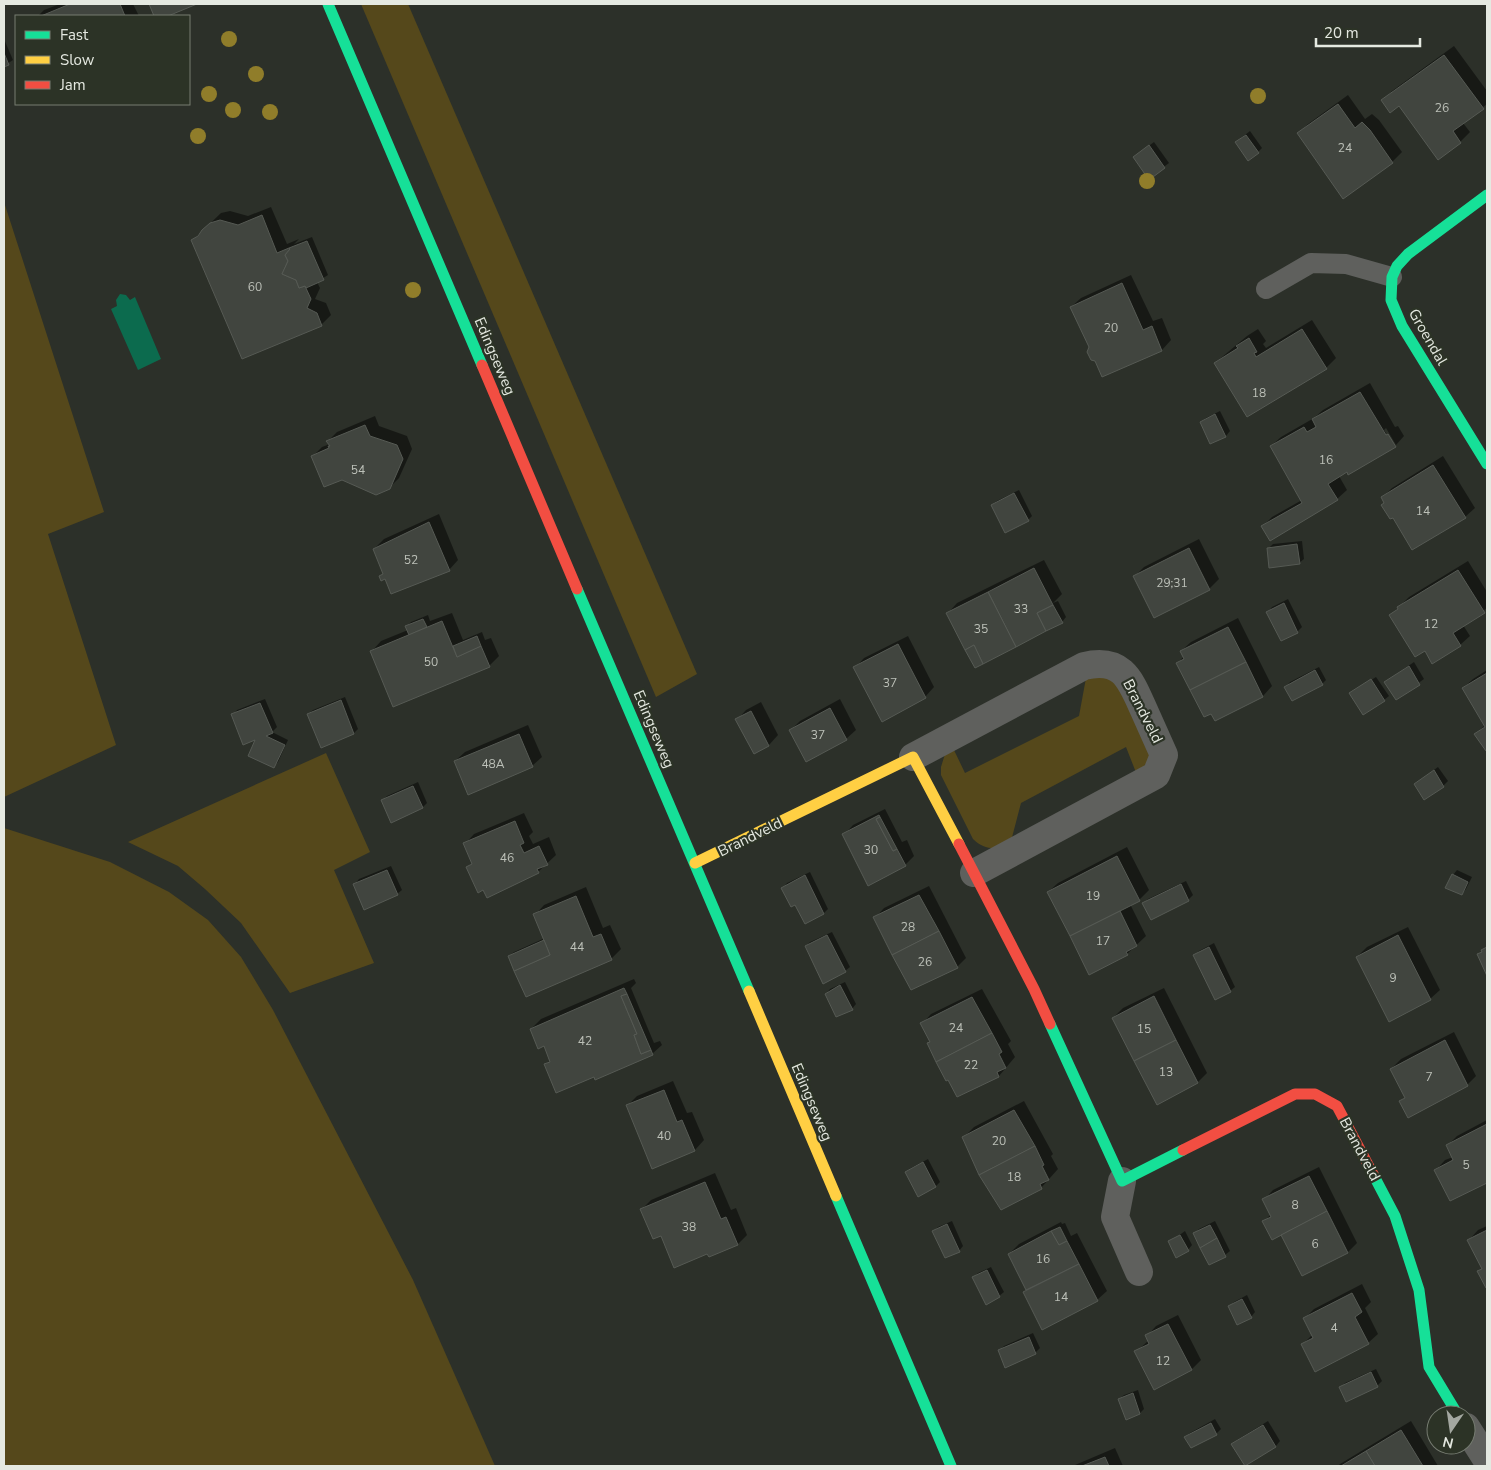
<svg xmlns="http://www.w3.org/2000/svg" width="1491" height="1470" viewBox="0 0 1491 1470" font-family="'Nunito Sans',sans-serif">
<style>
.green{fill:#55481b}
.water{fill:#0c6b4e}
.shadow{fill:#0007}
.building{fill:#41453f;stroke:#565a54}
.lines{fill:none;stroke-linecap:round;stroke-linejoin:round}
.lane{stroke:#5f605d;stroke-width:20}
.street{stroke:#5f605d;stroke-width:28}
.fast{stroke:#16e098;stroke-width:11}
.slow{stroke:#ffcf43;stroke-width:11}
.jam{stroke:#f24e42;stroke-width:11}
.tree{fill:#907d2a}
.labels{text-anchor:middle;stroke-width:4.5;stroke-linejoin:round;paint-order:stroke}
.number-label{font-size:12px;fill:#bcc0b8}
.street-label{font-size:15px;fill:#e5e9e1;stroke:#2c3326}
</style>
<rect width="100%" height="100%" fill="#2c3029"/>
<g class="green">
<path d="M361 4H408L697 674 656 697Z"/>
<path d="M4 202 104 512 48 534 116 745 4 797Z"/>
<path d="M1106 677 1120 686 1151 755 1146 764 1137 775 1126 747 1021 803 1010 845C996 850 984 850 973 839L941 775V767L945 754 953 748 965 773 1079 716 1086 678Z"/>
<path d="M326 753 370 852 334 870 374 963 290 993 241 923 205 889 178 866 128 842Z"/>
<path d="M4 828 110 862 169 892 208 920 241 957 273 1010 413 1280 495 1466H4Z"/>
</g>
<path class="water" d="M120 294 126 295 130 300 135 297 161 359 138 370 111 309 117 306 116 300Z"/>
<g class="shadow">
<path d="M60 4H133L139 16H38L44 10Z"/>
<path d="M150 4H194L165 16H155Z"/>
<path d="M4 39 13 60 4 66Z"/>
<path d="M1454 46 1487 91V104L1463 123 1470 132 1460 142 1438 158 1400 105 1383 101 1392 91Z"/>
<path d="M1348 95 1365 119 1372 114 1379 120 1402 152 1392 162 1344 197 1298 134 1308 124Z"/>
<path d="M1250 131 1262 148 1258 152 1236 142Z"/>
<path d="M1154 142 1169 163 1149 178 1134 157Z"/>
<path d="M271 207 287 244 299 239 294 244 312 237 328 275 317 282 320 288 315 299 326 303 331 315 321 325 193 240 221 213 230 211 248 216Z"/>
<path d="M1131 275 1153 321 1162 318 1171 340 1162 350 1103 375 1071 307 1081 298Z"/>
<path d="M1312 320 1336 358 1326 368 1215 363 1247 336 1258 329 1266 341 1263 344 1266 348Z"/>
<path d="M1370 383 1395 427 1398 426 1404 436 1396 445 1386 428 1384 430 1393 445H1396L1339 476 1347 490 1337 499 1263 526 1272 517 1302 500 1271 446 1281 437 1314 418 1323 410Z"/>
<path d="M1220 411 1230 431 1226 436 1211 443 1201 422 1206 418Z"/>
<path d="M375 416 379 426 407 436 412 449 399 478 389 488 342 479 313 456 322 447 330 444 328 441 337 432Z"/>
<path d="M1443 456 1475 508 1465 517 1385 503 1382 498 1392 488Z"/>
<path d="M1019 490 1032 516 1028 520 992 505 997 501Z"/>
<path d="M439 514 458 560 449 570 385 578 380 577 384 573 374 549 384 539Z"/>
<path d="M1199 539 1219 579 1209 589 1135 576 1144 567Z"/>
<path d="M1302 541 1304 559 1299 563 1268 549 1273 544Z"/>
<path d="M1044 560 1062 594 1053 603 1058 601 1066 617 1062 622 948 613 957 603Z"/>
<path d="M1468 561 1487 592V608L1463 625 1470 636 1460 645 1391 615 1409 597Z"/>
<path d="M1288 599 1302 627 1297 632 1282 640 1268 612 1272 607Z"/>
<path d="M452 613 463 640 482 632 485 640 491 638 499 656 489 666 372 651 381 641 408 630 406 627 411 622 428 615 430 621Z"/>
<path d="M1238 618 1272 686 1263 696 1216 720 1178 663 1184 656 1181 651 1191 642Z"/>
<path d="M908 636 934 687 925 697 855 668 864 658Z"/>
<path d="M1414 662 1424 679 1396 699 1385 682Z"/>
<path d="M1319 667 1326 680 1322 684 1286 687 1290 682Z"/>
<path d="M1487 670V749L1486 750 1476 734 1485 725 1463 688 1473 679Z"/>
<path d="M1376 677 1389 696 1384 700 1351 693Z"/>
<path d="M345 697 358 729 354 733 308 714 313 710Z"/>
<path d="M265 699 277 727 272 732 288 740 278 762 273 767 258 738 233 715 237 710Z"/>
<path d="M840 699 856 730 846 739 791 730 800 721Z"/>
<path d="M761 702 778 735 769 745 754 752 737 720 746 710Z"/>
<path d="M528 725 542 757 532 766 455 761 465 752Z"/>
<path d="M1438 767 1448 781 1443 786 1415 784Z"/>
<path d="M418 782 427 803 423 807 392 821 383 800 387 796Z"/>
<path d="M885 809 902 842 907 840 914 856 905 865 844 835 853 825Z"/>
<path d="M524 813 533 832 529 836 533 844 549 837 556 855 538 872 484 889 467 868 473 862 465 844 474 834Z"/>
<path d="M1127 847 1149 890 1139 900 1130 904 1146 936 1127 954 1048 892 1058 883Z"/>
<path d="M391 866 402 890 397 894 355 884 359 879Z"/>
<path d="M1457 870 1472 877 1466 889 1462 894 1453 875Z"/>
<path d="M810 872 828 909 824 913 783 888 787 883Z"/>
<path d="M1186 881 1193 895 1188 900 1144 903 1148 899Z"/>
<path d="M929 886 966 958 957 967 875 918 884 908Z"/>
<path d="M586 887 603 928 610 925 621 949 611 959 509 956 514 952 545 938 535 915 544 905Z"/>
<path d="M1408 927 1440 990 1430 999 1357 957 1367 947Z"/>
<path d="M832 932 850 967 845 971 806 946 810 942Z"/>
<path d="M1214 943 1235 987 1230 991 1195 955 1199 951Z"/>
<path d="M634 979 636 983 631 988 646 1024 654 1043 660 1041 662 1045 652 1054 595 1075 546 1064 551 1060 545 1044 531 1029 541 1019Z"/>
<path d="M845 982 856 1004 852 1009 826 994 830 989Z"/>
<path d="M1164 988 1207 1073 1198 1082 1113 1018 1123 1008Z"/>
<path d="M982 989 1011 1041 1008 1044 1015 1057 999 1076 958 1096 928 1044 930 1041 922 1024 931 1014Z"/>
<path d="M1454 1032 1476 1076 1467 1085 1401 1101 1406 1096 1391 1069 1401 1059Z"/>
<path d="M673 1081 687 1113 692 1112 704 1140 695 1150 653 1167 627 1106 637 1096Z"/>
<path d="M1024 1101 1053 1154 1051 1156 1058 1169 1041 1188 964 1137 974 1127Z"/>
<path d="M1487 1120V1182L1451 1199 1436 1170 1445 1160 1453 1157 1447 1146 1457 1136Z"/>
<path d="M928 1159 940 1182 936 1186 918 1196 906 1172 911 1168Z"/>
<path d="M1319 1167 1357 1243 1348 1252 1281 1234 1264 1222 1271 1214 1264 1200 1273 1190Z"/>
<path d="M715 1173 731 1210 736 1208 747 1235 738 1244 710 1256 708 1252 642 1209 651 1200Z"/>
<path d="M952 1221 963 1246 959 1251 934 1231 938 1227Z"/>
<path d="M1215 1221 1230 1251 1225 1255 1195 1233 1199 1229Z"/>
<path d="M1061 1222 1062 1224 1065 1223 1071 1236 1077 1233 1107 1291 1097 1300 1024 1292 1027 1289 1009 1254 1019 1244Z"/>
<path d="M1487 1226V1286L1479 1271 1483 1268 1469 1240 1478 1230Z"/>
<path d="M1185 1231 1192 1245 1188 1250 1170 1242Z"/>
<path d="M991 1267 1004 1292 999 1296 974 1277 978 1273Z"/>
<path d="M1362 1284 1371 1302 1365 1308 1378 1334 1368 1343 1303 1344 1313 1334 1305 1318 1314 1309Z"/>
<path d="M1247 1295 1255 1312 1251 1317 1229 1307 1234 1302Z"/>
<path d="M1178 1315 1201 1360 1192 1369 1155 1388 1136 1352 1149 1340 1147 1336 1156 1326Z"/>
<path d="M1033 1333 1040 1348 1035 1353 999 1351 1004 1346Z"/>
<path d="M1376 1369 1382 1381 1377 1386 1341 1388 1345 1383Z"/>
<path d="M1138 1390 1144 1409 1140 1413 1126 1418 1119 1399 1124 1395Z"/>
<path d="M1215 1419 1221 1429 1216 1434 1191 1447 1186 1437 1190 1433Z"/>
<path d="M1268 1421 1280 1441 1276 1446 1245 1465 1233 1444 1237 1440Z"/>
<path d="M1411 1421 1438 1466H1338L1340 1464Z"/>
<path d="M1115 1448 1123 1466H1074L1075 1465Z"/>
</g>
<g class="building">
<path d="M70 4H120L125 16H41Z"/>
<path d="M149 4H197L168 16H154Z"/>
<path d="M4 53 9 65 4 67Z"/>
<path d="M1444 55 1484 109 1453 131 1461 143 1438 160 1399 106 1390 113 1381 100Z"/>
<path d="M1338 104 1355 128 1362 122 1370 130 1393 163 1343 199 1297 133Z"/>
<path d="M1246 135 1259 153 1248 161 1235 142Z"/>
<path d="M1149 145 1165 168 1149 180 1133 157Z"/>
<path d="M262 215 277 253 289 248 290 249 285 255 288 261 282 274 296 280 299 288 305 286 311 299 307 308 317 313 322 326 242 359 191 240 198 236 202 230 210 223 220 220 238 225Z"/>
<path d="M307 241 324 280 306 288 305 286 299 288 296 280 282 274 288 261 285 255 290 249 289 248Z"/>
<path d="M1122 283 1143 330 1152 326 1162 351 1102 377 1095 361 1091 360 1087 352 1089 347 1070 307Z"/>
<path d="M1302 329 1327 369 1247 417 1214 363 1238 348 1236 346 1249 338 1257 352 1254 353 1256 357Z"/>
<path d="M1360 392 1386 435 1388 434 1396 447 1348 475 1347 472 1328 484 1338 500 1270 541 1261 526 1302 503 1270 446 1304 427 1307 432 1316 427 1312 419Z"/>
<path d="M1215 414 1226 437 1210 444 1200 422Z"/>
<path d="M365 425 370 436 397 445 403 459 390 489 376 495 342 480 324 487 311 456 329 448 328 446H330L326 441Z"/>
<path d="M1433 465 1466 518 1412 550 1393 518 1390 519 1381 505 1384 503 1381 497Z"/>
<path d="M1014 493 1029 521 1005 533 991 505Z"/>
<path d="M429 522 450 571 391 594 385 579 381 581 379 576 383 574 373 549Z"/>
<path d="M1297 544 1300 564 1269 568 1267 548Z"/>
<path d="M1189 548 1210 590 1154 618 1133 576Z"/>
<path d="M1034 568 1053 605 1037 613 1046 631 1016 647 988 592Z"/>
<path d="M1458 570 1485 613 1453 633 1461 646 1432 664 1425 651 1415 657 1389 615 1398 609 1397 607Z"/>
<path d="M988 592 1016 647 983 664 974 645 965 650 946 613Z"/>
<path d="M1284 603 1298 633 1281 641 1266 612Z"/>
<path d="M1053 605 1063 623 1046 631 1037 613Z"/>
<path d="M423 619 427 627 409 635 405 626Z"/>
<path d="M442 621 457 657 481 646 490 667 393 707 370 651Z"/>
<path d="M1228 627 1246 662 1190 690 1176 663 1184 659 1180 651Z"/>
<path d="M477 636 481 646 457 657 453 646Z"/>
<path d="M898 644 926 698 882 722 853 667Z"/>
<path d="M974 645 983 664 975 668 965 650Z"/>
<path d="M1246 662 1263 697 1215 721 1211 714 1204 717 1190 690Z"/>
<path d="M1409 666 1420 685 1396 700 1384 682Z"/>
<path d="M1315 670 1323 685 1292 701 1284 687Z"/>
<path d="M1487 673V750L1486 751 1474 734 1485 727 1462 688Z"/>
<path d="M1371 679 1385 701 1363 715 1349 693Z"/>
<path d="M341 700 354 734 321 748 307 714Z"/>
<path d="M260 703 273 733 266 736 285 745 274 768 248 756 255 740 243 745 231 714Z"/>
<path d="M830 708 847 740 806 762 789 730Z"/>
<path d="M751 711 769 746 754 754 735 719Z"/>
<path d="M519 734 533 767 468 795 454 761Z"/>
<path d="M1434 770 1444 787 1424 800 1414 784Z"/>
<path d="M413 786 423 808 391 823 381 800Z"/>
<path d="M879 815 880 817 876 819 893 851 897 849 906 866 868 886 842 834Z"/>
<path d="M880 817 897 849 893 851 876 819Z"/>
<path d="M515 821 524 843 520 845 524 853 539 846 548 865 537 869 539 873 487 898 483 890 478 893 466 867 472 864 463 843Z"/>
<path d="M1117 856 1140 901 1070 936 1047 892Z"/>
<path d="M387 870 398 895 364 910 353 884Z"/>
<path d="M1452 874 1468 882 1462 895 1445 888Z"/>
<path d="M805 875 824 914 805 924 795 905 791 907 781 888Z"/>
<path d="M1181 884 1189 901 1151 920 1142 903Z"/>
<path d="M919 895 939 931 892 955 873 917Z"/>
<path d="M576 896 593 937 601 934 612 960 526 997 514 971 550 955 533 914Z"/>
<path d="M1120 911 1137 946 1126 952 1128 955 1089 975 1070 936Z"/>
<path d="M939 931 958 968 911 990 892 955Z"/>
<path d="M827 935 846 972 823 984 805 946Z"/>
<path d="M1398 935 1431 1000 1389 1022 1356 957Z"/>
<path d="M544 940 550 955 514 971 508 956Z"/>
<path d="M1209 947 1231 992 1215 1000 1193 955Z"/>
<path d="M1487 947V976L1477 954 1482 952 1481 950Z"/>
<path d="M840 985 853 1010 836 1017 825 994Z"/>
<path d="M624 988 627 994 621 996 637 1034 634 1035 641 1054 651 1050 653 1055 595 1080 594 1077 556 1093 544 1064 550 1062 544 1046 538 1049 530 1029Z"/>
<path d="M627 994 651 1050 641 1054 634 1035 637 1034 621 996Z"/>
<path d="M1154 996 1176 1040 1134 1061 1112 1018Z"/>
<path d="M972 997 992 1033 936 1062 927 1043 930 1042 920 1023Z"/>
<path d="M992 1033 1002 1052 999 1054 1006 1068 997 1072 999 1077 957 1097 948 1080 946 1081 936 1062Z"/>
<path d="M1176 1040 1198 1083 1157 1105 1134 1061Z"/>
<path d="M1445 1040 1468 1086 1408 1118 1399 1101 1405 1098 1390 1069Z"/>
<path d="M664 1090 677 1122 682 1120 695 1151 652 1169 626 1105Z"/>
<path d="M1014 1110 1035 1146 979 1175 962 1137Z"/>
<path d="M1487 1124V1183L1450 1201 1434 1170 1453 1160 1446 1145Z"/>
<path d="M1035 1146 1044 1165 1042 1166 1049 1180 1040 1184 1042 1189 1001 1210 979 1175Z"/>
<path d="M923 1162 936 1187 918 1197 905 1172Z"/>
<path d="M1309 1176 1327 1211 1272 1240 1262 1221 1271 1217 1262 1199Z"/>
<path d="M705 1182 721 1219 726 1217 738 1245 709 1257 707 1254 674 1268 661 1236 653 1239 640 1209Z"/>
<path d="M1327 1211 1348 1253 1302 1276 1281 1235Z"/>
<path d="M947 1224 960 1252 945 1258 932 1231Z"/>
<path d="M1210 1225 1217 1238 1200 1248 1193 1233Z"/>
<path d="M1060 1227 1067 1241 1059 1245 1051 1231Z"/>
<path d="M1487 1230V1288H1486L1477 1271 1482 1269 1467 1240Z"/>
<path d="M1051 1231 1059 1245 1067 1241 1079 1264 1026 1290 1008 1254Z"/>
<path d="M1180 1235 1189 1251 1176 1258 1168 1241Z"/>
<path d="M1217 1238 1226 1257 1209 1265 1200 1248Z"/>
<path d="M1079 1264 1098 1301 1042 1330 1023 1292Z"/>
<path d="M987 1270 1000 1297 986 1305 972 1277Z"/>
<path d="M1352 1293 1362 1312 1355 1317 1369 1344 1315 1372 1301 1344 1313 1338 1303 1318Z"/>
<path d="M1242 1299 1252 1318 1237 1325 1228 1306Z"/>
<path d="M1168 1324 1192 1370 1154 1390 1134 1351 1149 1344 1145 1335Z"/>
<path d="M1029 1337 1036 1354 1005 1368 998 1350Z"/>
<path d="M1371 1372 1378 1387 1346 1402 1339 1387Z"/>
<path d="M1133 1393 1140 1414 1126 1420 1118 1399Z"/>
<path d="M1211 1423 1217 1435 1191 1448 1184 1437Z"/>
<path d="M1263 1425 1276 1447 1245 1466 1231 1444Z"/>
<path d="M1401 1430 1423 1466H1375L1366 1451Z"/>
<path d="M1366 1451 1375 1466H1341Z"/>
<path d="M1105 1457 1109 1466H1082Z"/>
</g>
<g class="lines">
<path class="lane" d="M1266 289 1311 263 1346 264 1392 277"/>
<g class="street">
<path d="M913 757 1084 666C1122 657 1130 679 1143 708 1150 724 1157 739 1164 755L1156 775 974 873"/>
<path d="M1122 1181 1115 1217 1139 1272"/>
<path d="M1466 1427 1487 1460"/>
</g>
<g class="fast">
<path d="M328 4 482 365"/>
<path d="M1487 195 1408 254 1397 266 1392 277 1391 300 1402 326 1487 464"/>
<path d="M577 589 749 991"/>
<path d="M1050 1024 1122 1181 1183 1150"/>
<path d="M1374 1176 1395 1216 1419 1290 1429 1367 1458 1415"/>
<path d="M836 1196 951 1466"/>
</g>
<g class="slow">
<path d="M695 863 913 757 959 844"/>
<path d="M749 991 836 1196"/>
</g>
<g class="jam">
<path d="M482 365 577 589"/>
<path d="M959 844 1034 989 1050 1024"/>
<path d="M1183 1150 1295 1094H1315L1337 1106 1374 1176"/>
</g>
</g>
<g class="tree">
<circle cx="229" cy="39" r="8"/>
<circle cx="256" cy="74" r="8"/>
<circle cx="209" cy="94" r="8"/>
<circle cx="1258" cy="96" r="8"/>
<circle cx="233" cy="110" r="8"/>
<circle cx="270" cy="112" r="8"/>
<circle cx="198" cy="136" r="8"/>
<circle cx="1147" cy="181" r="8"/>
<circle cx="413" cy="290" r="8"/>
</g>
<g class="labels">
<g class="number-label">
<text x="1442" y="112">26</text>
<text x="1345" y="152">24</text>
<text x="255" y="291">60</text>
<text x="1111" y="332">20</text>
<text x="1259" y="397">18</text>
<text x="1326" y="464">16</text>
<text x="358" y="474">54</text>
<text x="1423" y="515">14</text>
<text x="411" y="564">52</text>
<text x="1172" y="587">29;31</text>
<text x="1021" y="613">33</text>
<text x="1431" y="628">12</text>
<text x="981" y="633">35</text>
<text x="431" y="666">50</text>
<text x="890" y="687">37</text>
<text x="818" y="739">37</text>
<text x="493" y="768">48A</text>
<text x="871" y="854">30</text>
<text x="507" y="862">46</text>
<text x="1093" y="900">19</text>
<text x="908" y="931">28</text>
<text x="1103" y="945">17</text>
<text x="577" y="951">44</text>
<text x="925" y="966">26</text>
<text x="1393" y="982">9</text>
<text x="956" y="1032">24</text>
<text x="1144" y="1033">15</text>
<text x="585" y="1045">42</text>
<text x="971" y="1069">22</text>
<text x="1166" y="1076">13</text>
<text x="1429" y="1081">7</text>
<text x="664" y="1140">40</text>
<text x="999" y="1145">20</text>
<text x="1466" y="1169">5</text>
<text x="1014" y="1181">18</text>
<text x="1295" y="1209">8</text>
<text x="689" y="1231">38</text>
<text x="1315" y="1248">6</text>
<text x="1043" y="1263">16</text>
<text x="1061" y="1301">14</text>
<text x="1334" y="1332">4</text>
<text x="1163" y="1365">12</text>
</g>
<g class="street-label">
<text transform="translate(1428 337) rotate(60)" y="5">Groendal</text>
<text transform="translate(495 356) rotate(67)" y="5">Edingseweg</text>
<text transform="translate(1143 711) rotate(63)" y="5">Brandveld</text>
<text transform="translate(654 729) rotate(67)" y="5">Edingseweg</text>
<text transform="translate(750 837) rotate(-26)" y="5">Brandveld</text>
<text transform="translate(812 1102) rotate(67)" y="5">Edingseweg</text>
<text transform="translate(1360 1149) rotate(62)" y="5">Brandveld</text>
</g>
</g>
<rect width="1491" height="1470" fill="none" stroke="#e5e9e1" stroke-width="10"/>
<rect x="15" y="15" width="175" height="90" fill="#2c3326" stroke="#767c71"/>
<rect x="25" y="31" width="25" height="8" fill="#16e098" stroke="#767c71"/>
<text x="60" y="40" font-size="15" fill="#e5e9e1">Fast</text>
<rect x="25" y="56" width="25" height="8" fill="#ffcf43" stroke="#767c71"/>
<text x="60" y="65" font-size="15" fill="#e5e9e1">Slow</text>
<rect x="25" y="81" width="25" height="8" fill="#f24e42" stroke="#767c71"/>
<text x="60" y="90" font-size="15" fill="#e5e9e1">Jam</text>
<g transform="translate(1451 1430) rotate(193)"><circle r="24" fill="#2c3326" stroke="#767c71"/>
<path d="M0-4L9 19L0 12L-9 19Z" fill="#a4a8a1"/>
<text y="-8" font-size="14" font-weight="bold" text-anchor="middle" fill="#e5e9e1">N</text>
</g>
<path d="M1316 38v8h104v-8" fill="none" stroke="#e5e9e1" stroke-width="2.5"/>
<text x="1324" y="38" font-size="15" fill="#e5e9e1" stroke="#2c3326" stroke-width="4" paint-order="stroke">20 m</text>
</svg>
